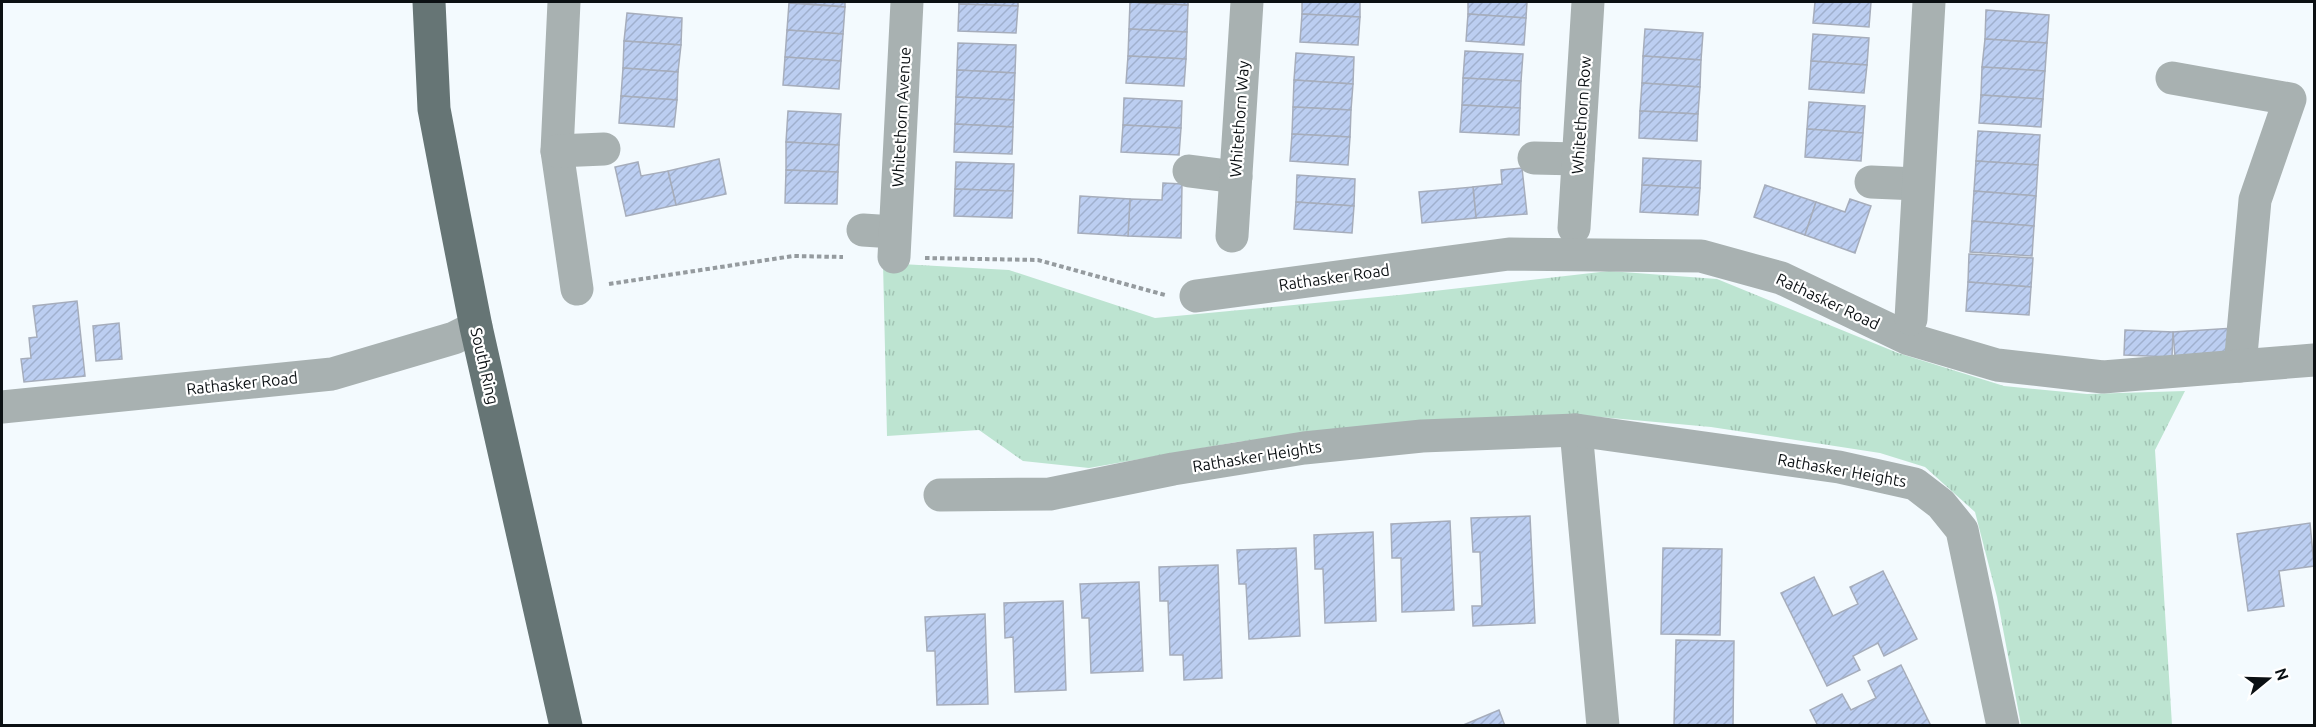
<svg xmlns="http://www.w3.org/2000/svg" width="2316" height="727" viewBox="0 0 2316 727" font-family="Ubuntu,sans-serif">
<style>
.grass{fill:url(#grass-tufts)}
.building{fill:url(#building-hatch);stroke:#a6adbb;stroke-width:1.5}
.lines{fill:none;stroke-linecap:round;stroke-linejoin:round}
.path{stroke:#959b9f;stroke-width:4;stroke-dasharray:4.5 3;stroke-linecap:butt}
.minor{stroke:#a8b1b1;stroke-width:33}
.major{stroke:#667575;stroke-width:33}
.labels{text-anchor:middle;stroke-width:4.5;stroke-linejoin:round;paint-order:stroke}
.street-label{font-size:16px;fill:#0b1013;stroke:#fff}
</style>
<defs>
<pattern id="grass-tufts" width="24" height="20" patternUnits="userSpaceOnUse" patternTransform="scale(1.5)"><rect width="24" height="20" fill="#bde4d1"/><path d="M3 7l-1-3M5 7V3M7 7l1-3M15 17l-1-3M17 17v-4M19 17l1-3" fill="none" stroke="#a1c3b3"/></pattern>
<pattern id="building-hatch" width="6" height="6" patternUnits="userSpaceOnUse" patternTransform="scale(1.5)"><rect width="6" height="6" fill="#bccef1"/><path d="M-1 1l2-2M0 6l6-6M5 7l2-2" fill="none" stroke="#a0b0ce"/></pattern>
</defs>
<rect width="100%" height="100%" fill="#f3fafe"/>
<path class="grass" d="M883 263 1009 270 1155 318 1399 295 1609 271 1717 279 1898 353 2004 386 2087 394 2185 391 2155 450 2172 725H2021L1997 597 1975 512 1925 467 1880 453 1711 427 1578 415 1405 423 1237 442 1089 468 1023 461 979 430 887 436Z"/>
<g class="building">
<path d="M789 2H845V7Z"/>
<path d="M959 2H1018V6L959 4Z"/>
<path d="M1130 2 1188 5 1187 32 1129 29Z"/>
<path d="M1130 2H1188V5Z"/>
<path d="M1302 2H1360V17L1302 14Z"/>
<path d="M1468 2H1527L1526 18 1468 14Z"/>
<path d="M1815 2H1871L1869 27 1813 23Z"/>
<path d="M789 3 845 7 843 34 787 30Z"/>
<path d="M959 4 1018 6 1016 33 958 31Z"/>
<path d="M1986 10 2049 15 2047 43 1985 39Z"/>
<path d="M627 13 682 18 681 45 624 41Z"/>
<path d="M1302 14 1360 17 1358 45 1300 42Z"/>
<path d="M1468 14 1526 18 1524 45 1466 41Z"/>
<path d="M1129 29 1187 32 1186 59 1128 56Z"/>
<path d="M1645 29 1703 33 1701 60 1643 56Z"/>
<path d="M787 30 843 34 841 61 785 57Z"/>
<path d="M1813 34 1869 38 1867 65 1811 61Z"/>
<path d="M1985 39 2047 43 2045 71 1982 67Z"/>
<path d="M624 41 681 45 678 72 623 68Z"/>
<path d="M958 43 1016 45 1015 73 957 70Z"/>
<path d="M1465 51 1523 54 1521 81 1463 78Z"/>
<path d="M1296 53 1354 57 1353 84 1294 80Z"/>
<path d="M1128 56 1186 59 1184 86 1126 83Z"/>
<path d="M1643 56 1701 60 1700 87 1642 83Z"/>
<path d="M785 57 841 61 839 89 783 85Z"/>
<path d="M1811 61 1867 65 1864 93 1809 89Z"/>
<path d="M1982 67 2045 71 2043 99 1981 95Z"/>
<path d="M623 68 678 72 677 100 621 96Z"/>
<path d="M957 70 1015 73 1014 100 956 97Z"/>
<path d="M1463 78 1521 81 1520 108 1462 105Z"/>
<path d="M1294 80 1353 84 1351 110 1293 107Z"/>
<path d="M1642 83 1700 87 1698 114 1640 111Z"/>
<path d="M1981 95 2043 99 2041 127 1979 123Z"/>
<path d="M621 96 677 100 674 127 619 123Z"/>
<path d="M956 97 1014 100 1013 127 955 124Z"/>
<path d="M1124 98 1182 101 1181 128 1123 125Z"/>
<path d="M1809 102 1865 106 1863 133 1807 129Z"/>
<path d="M1462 105 1520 108 1519 135 1460 132Z"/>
<path d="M1293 107 1351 110 1350 137 1292 134Z"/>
<path d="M788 111 841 114 839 145 786 142Z"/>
<path d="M1640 111 1698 114 1697 141 1639 138Z"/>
<path d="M955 124 1013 127 1012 154 954 152Z"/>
<path d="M1123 125 1181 128 1179 155 1121 152Z"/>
<path d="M1807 129 1863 133 1861 161 1805 157Z"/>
<path d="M1978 131 2040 135 2038 165 1976 161Z"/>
<path d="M1292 134 1350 137 1348 165 1290 161Z"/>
<path d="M786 142 839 145 838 172 786 170Z"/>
<path d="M1643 158 1701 161 1700 188 1642 185Z"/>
<path d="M719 159 726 194 676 205 668 171Z"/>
<path d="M1976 161 2038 165 2036 196 1974 191Z"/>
<path d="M638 162 641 176 668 171 676 205 626 216 615 167Z"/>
<path d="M956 162 1014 164 1013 191 955 189Z"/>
<path d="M1522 168 1527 214 1476 218 1473 187 1502 184 1501 170Z"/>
<path d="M786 170 838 172 837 204 785 203Z"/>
<path d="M1297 175 1355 179 1354 206 1296 202Z"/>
<path d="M1163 183 1182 184 1181 238 1128 236 1130 199 1162 200Z"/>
<path d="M1642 185 1700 188 1698 215 1640 212Z"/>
<path d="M1765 185 1816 202 1805 235 1754 217Z"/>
<path d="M1473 187 1476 218 1422 223 1419 192Z"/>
<path d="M955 189 1013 191 1012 218 954 216Z"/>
<path d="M1974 191 2036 196 2034 226 1972 221Z"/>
<path d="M1080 196 1130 199 1128 236 1078 233Z"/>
<path d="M1850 199 1871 206 1855 253 1805 235 1816 202 1845 212Z"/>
<path d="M1296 202 1354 206 1352 233 1294 229Z"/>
<path d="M1972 221 2034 226 2032 256 1970 252Z"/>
<path d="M1969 254 2033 258 2031 287 1968 282Z"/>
<path d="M1968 282 2031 287 2029 315 1966 311Z"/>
<path d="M77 301 85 376 24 382 21 359 31 358 29 338 37 337 33 306Z"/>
<path d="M119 323 122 359 96 361 93 326Z"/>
<path d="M2234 328 2236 354 2175 357 2173 332Z"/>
<path d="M2125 330 2173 332 2172 357 2124 355Z"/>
<path d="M1530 516 1535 623 1473 626 1472 606H1482L1480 552H1473L1471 518Z"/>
<path d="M1450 521 1454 610 1402 612 1401 558H1392L1391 524Z"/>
<path d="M2310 523 2314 566 2279 571 2284 606 2248 611 2237 534Z"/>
<path d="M1373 532 1376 621 1325 623 1323 569H1315L1314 535Z"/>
<path d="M1296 548 1300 636 1249 639 1246 584H1239L1237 550Z"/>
<path d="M1663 548 1722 549 1720 635 1661 634Z"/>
<path d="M1218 565 1222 678 1184 680 1183 655H1170L1168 601H1160L1159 567Z"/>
<path d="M1883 571 1917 639 1884 656 1878 643 1853 656 1860 670 1827 686 1781 593 1814 577 1833 616 1858 604 1850 587Z"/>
<path d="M1139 582 1143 671 1091 673 1089 618H1082L1080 584Z"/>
<path d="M1063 601 1066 690 1015 692 1013 637 1005 638 1004 603Z"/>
<path d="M985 614 988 704 937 705 935 651H927L925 617Z"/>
<path d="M1676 640 1734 641 1733 726H1674Z"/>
<path d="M1901 665 1931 726H1818L1810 710 1842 694 1851 710 1876 698 1868 681Z"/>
<path d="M1499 710 1505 726H1461Z"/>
</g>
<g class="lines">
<g class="path">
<path d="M925 258 1038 260 1165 295"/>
<path d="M609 284 793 256 843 257"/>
</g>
<g class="minor">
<path d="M564 2 557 151 577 289"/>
<path d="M2172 78 2290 99 2255 200 2240 366"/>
<path d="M557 151 604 149"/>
<path d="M1534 158 1578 159"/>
<path d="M1189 171 1236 177"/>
<path d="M1871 182 1918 184"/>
<path d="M1574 228 1588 2"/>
<path d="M863 230 894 232"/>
<path d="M1232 236 1247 2"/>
<path d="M894 257 907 2"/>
<path d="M1196 296 1509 254 1701 256 1781 278 1909 339 1997 365 2103 377 2314 360"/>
<path d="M1911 319 1929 2"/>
<path d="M2 407 332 374 454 338 476 327"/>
<path d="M1576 430 1603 726"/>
<path d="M940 495 1050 494 1173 469 1304 448 1422 436 1576 430 1839 467 1915 484 1941 504 1962 530 2003 726"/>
</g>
<path class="major" d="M429 2 434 109 453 209 476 327 566 726"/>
</g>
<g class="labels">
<g class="street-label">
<text transform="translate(1581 115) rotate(-86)" y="6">Whitethorn Row</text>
<text transform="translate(901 117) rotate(-87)" y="6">Whitethorn Avenue</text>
<text transform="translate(1239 119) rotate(-86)" y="6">Whitethorn Way</text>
<text transform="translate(1334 277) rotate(-8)" y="6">Rathasker Road</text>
<text transform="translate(1828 301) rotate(25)" y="6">Rathasker Road</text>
<text transform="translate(485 366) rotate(77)" y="6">South Ring</text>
<text transform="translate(242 383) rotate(-6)" y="6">Rathasker Road</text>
<text transform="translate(1257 456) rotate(-9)" y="6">Rathasker Heights</text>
<text transform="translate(1842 470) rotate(10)" y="6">Rathasker Heights</text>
</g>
</g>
<rect width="2316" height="727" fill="none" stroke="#0b1013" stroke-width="6"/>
<g transform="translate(2268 679) rotate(71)" stroke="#ffffff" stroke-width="4.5" paint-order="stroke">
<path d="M0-4.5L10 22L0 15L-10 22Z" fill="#0b1013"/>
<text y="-9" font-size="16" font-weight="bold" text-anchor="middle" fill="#0b1013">N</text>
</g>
</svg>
